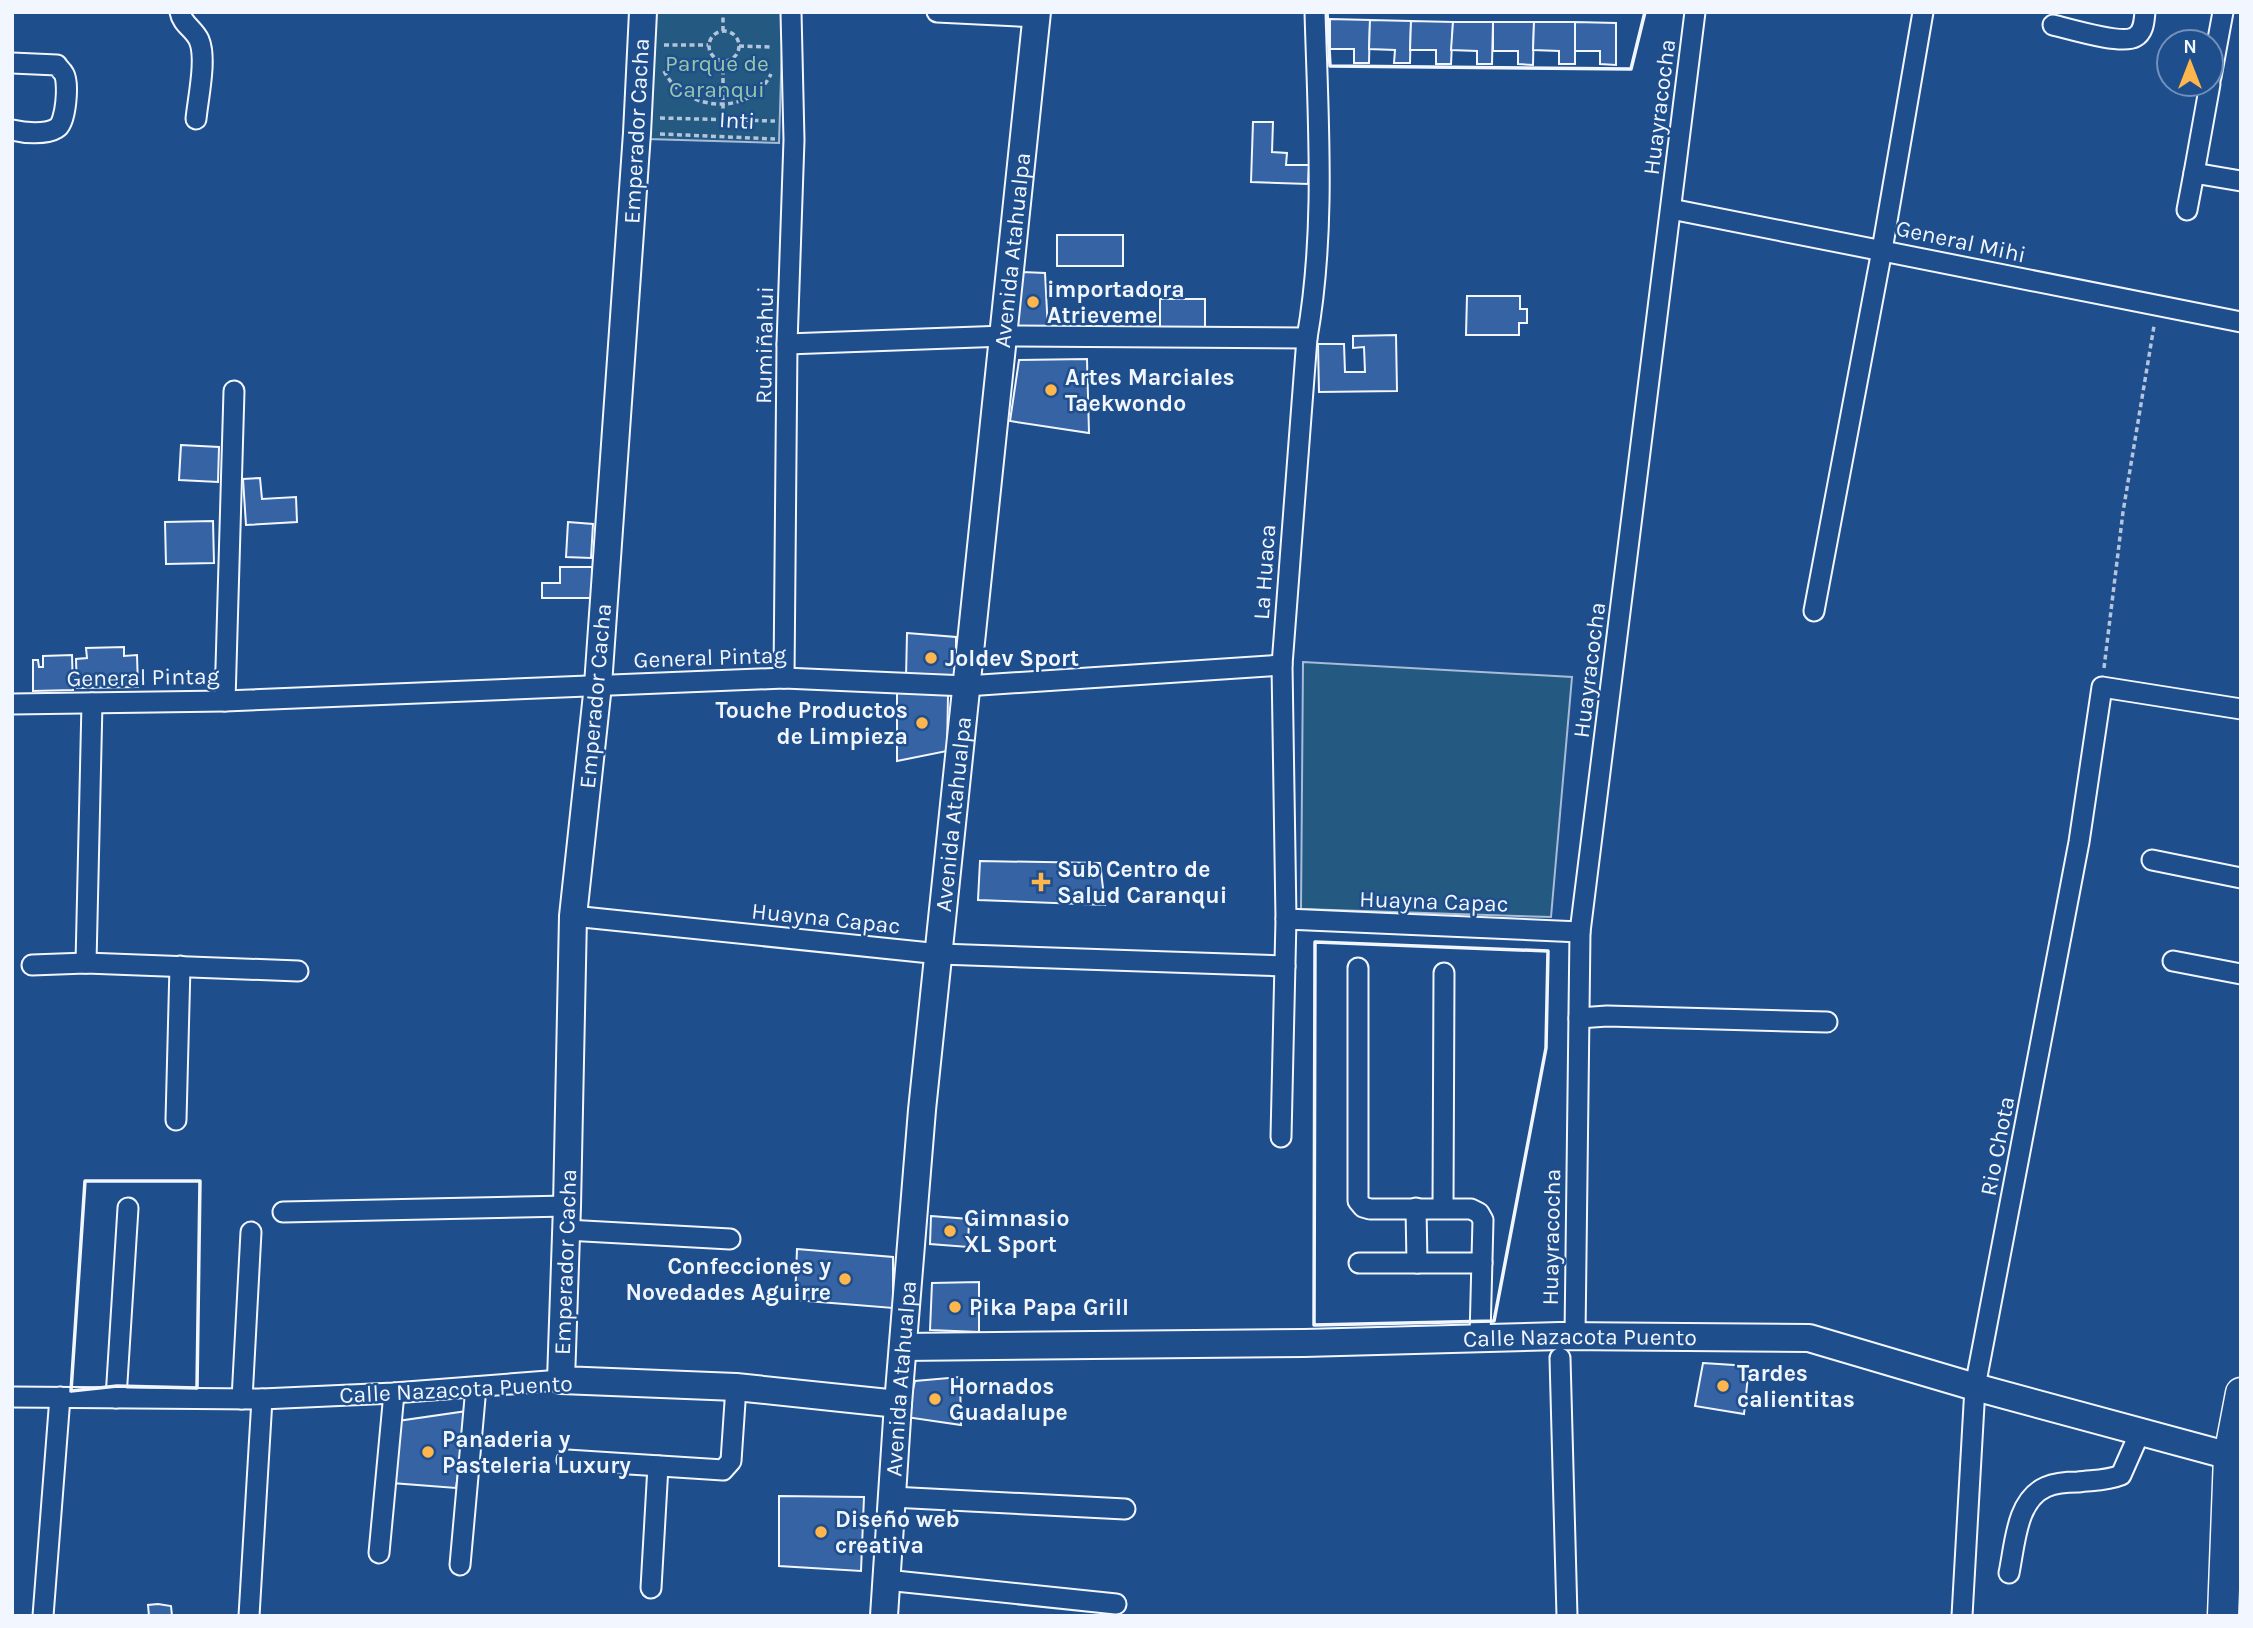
<svg xmlns="http://www.w3.org/2000/svg" width="2253" height="1628" viewBox="0 0 2253 1628" font-family="Karla,sans-serif">
<style>
.green{fill:#245a82;stroke:#a8bbd7;stroke-width:2}
.building{fill:#3563a3;stroke:#f2f6ff;stroke-width:2}
.lines{fill:none;stroke-linecap:round;stroke-linejoin:round}
.street-casing{stroke:#f2f6ff;stroke-width:23}
.secondary-casing{stroke:#f2f6ff;stroke-width:30}
.primary-casing{stroke:#f2f6ff;stroke-width:33}
.path{stroke:#b3c4dc;stroke-width:3.5;stroke-dasharray:5 3.5;stroke-linecap:butt}
.street{stroke:#1f4e8c;stroke-width:19}
.secondary{stroke:#1f4e8c;stroke-width:26}
.primary{stroke:#1f4e8c;stroke-width:30}
.wall{stroke:#f2f6ff;stroke-width:3.5}
.poi-dot{fill:#ffb74d;stroke:#1f4e8c;stroke-width:2.5}
.labels{text-anchor:middle;stroke-width:5;stroke-linejoin:round;paint-order:stroke}
.park-label{font-size:23px;fill:#97c8a6;stroke:#1f4e8c}
.street-label{font-size:23px;fill:#f2f6ff;stroke:#1f4e8c}
.poi-label{font-size:23px;font-weight:bold;fill:#f2f6ff;stroke:#1f4e8c;text-anchor:start}
</style>
<rect width="100%" height="100%" fill="#1f4e8c"/>
<g class="green">
<path d="M652 12H783L779 143 648 139Z"/>
<path d="M1303 662 1572 677 1551 917 1301 909Z"/>
</g>
<g class="building">
<path d="M1330 19 1370 20 1369 63H1354V49H1330Z"/>
<path d="M1370 20 1411 21 1410 63H1394L1395 50 1369 49Z"/>
<path d="M1411 21 1453 22 1451 64H1436V50H1410Z"/>
<path d="M1453 22H1493L1492 64H1477V51L1451 50Z"/>
<path d="M1493 22H1534L1533 65 1518 64V51H1493Z"/>
<path d="M1534 22H1575V64H1559V51L1533 50Z"/>
<path d="M1575 22 1616 23V65L1600 64V51H1575Z"/>
<path d="M1253 122H1273L1272 152 1287 153 1286 165H1309L1308 184 1251 182Z"/>
<rect x="1057" y="235" width="66" height="31"/>
<path d="M1022 272 1045 273 1048 331 1015 336Z"/>
<path d="M1467 296H1520V309H1527V323H1519V335H1466Z"/>
<rect x="1160" y="299" width="45" height="31"/>
<path d="M1396 335 1397 391 1319 392 1318 344H1344L1345 372H1365L1364 347 1353 348V336Z"/>
<path d="M1087 359 1089 433 1010 421 1019 360Z"/>
<path d="M181 445 219 447 218 482 179 480Z"/>
<path d="M260 478 262 499 296 497 297 522 246 525 243 479Z"/>
<path d="M213 521 214 563 166 564 165 522Z"/>
<path d="M568 522 593 524 591 558 566 557Z"/>
<path d="M560 567H592V598H542V583H560Z"/>
<path d="M907 633 956 637V682L906 678Z"/>
<path d="M124 647V656L137 655 138 687 77 688 76 659 87 658 86 648Z"/>
<path d="M72 655 73 690 33 691V660H38L39 667H43V656Z"/>
<path d="M897 692 948 695 947 751 897 761Z"/>
<path d="M980 861 1100 863 1105 905 978 900Z"/>
<path d="M931 1216 969 1219 968 1247 930 1244Z"/>
<path d="M797 1249 893 1257V1308L795 1300Z"/>
<path d="M979 1282V1332L930 1330 932 1283Z"/>
<path d="M1703 1363 1749 1366 1744 1414 1695 1406Z"/>
<path d="M960 1377 961 1425 906 1417 915 1381Z"/>
<path d="M467 1411 456 1488 392 1483 398 1421Z"/>
<path d="M779 1496 864 1497 861 1571 779 1566Z"/>
<path d="M158 1604 171 1606 172 1616H149L148 1605Z"/>
</g>
<g class="lines">
<g class="street-casing">
<g id="street">
<path d="M180 12C182 24 194 29 199 40 207 58 198 98 196 119"/>
<path d="M937 12 1037 17"/>
<path d="M2053 25C2070 29 2122 45 2135 37 2144 32 2144 21 2145 12"/>
<path d="M12 63 57 65C57 66 64 73 64 74 69 83 66 123 57 128 46 135 24 133 12 130"/>
<path d="M2211 77 2223 12"/>
<path d="M2194 173 2210 84"/>
<path d="M1671 209 2241 322"/>
<path d="M2187 210 2194 173 2241 181"/>
<path d="M787 344 1005 336 1307 338"/>
<path d="M1814 611 1882 250 1923 12"/>
<path d="M784 678 787 344 794 140 791 12"/>
<path d="M225 701 234 391"/>
<path d="M12 704 225 701 784 678 966 686 1282 665"/>
<path d="M2152 860 2241 878"/>
<path d="M573 916 940 954 1285 966"/>
<path d="M1286 919 1580 932"/>
<path d="M2173 961 2241 974"/>
<path d="M86 963 92 703"/>
<path d="M32 965 86 963 298 971"/>
<path d="M1358 968V1201L1363 1207 1370 1209H1471L1479 1213 1483 1220 1480 1337"/>
<path d="M1579 1018 1607 1016 1827 1022"/>
<path d="M176 1120 180 966"/>
<path d="M1281 1137 1286 919 1282 665 1307 338C1326 231 1318 120 1315 12"/>
<path d="M1416 1208 1417 1263H1482"/>
<path d="M1443 1208 1444 973"/>
<path d="M283 1212 567 1206"/>
<path d="M566 1230 730 1239"/>
<path d="M1359 1263H1417"/>
<path d="M1575 1336 1580 932 1695 12"/>
<path d="M1560 1358 1567 1616"/>
<path d="M12 1397 262 1399 394 1393 561 1380"/>
<path d="M116 1398 128 1208"/>
<path d="M242 1399 251 1232"/>
<path d="M567 1460 723 1470 731 1461 736 1387"/>
<path d="M892 1497 1125 1509"/>
<path d="M379 1553 394 1393"/>
<path d="M460 1565 476 1387"/>
<path d="M2009 1573C2015 1545 2016 1500 2046 1487 2055 1483 2069 1482 2078 1482 2094 1480 2106 1481 2121 1475L2140 1432"/>
<path d="M886 1580 1116 1604"/>
<path d="M651 1588 658 1466"/>
<path d="M43 1616 60 1397"/>
<path d="M249 1616 262 1399"/>
<path d="M1962 1616 1975 1387 2079 842 2102 687 2241 709"/>
</g>
</g>
<g class="secondary-casing">
<g id="secondary">
<path d="M643 12 637 133 598 685 573 916 567 1206 561 1380 736 1387 898 1404"/>
<path id="s1" d="M903 1347 1304 1343 1560 1336 1809 1338 1975 1387 2241 1459"/>
<path id="s2" d="M884 1616 898 1404 922 1110 1037 12"/>
</g>
</g>
<g class="primary-casing">
<path id="primary" d="M2223 1616 2229 1456 2241 1393"/>
</g>
<g class="path">
<path d="M723 31V12"/>
<circle cx="724" cy="46" r="15"/>
<path d="M664 45H708"/>
<path d="M739 46 772 47"/>
<path d="M723 61V120"/>
<path d="M664 71C684 112 751 117 771 74"/>
<path d="M660 118 775 121"/>
<path d="M660 134 775 139"/>
<path d="M2104 668 2123 512 2154 326"/>
</g>
<use href="#street" class="street"/>
<use href="#secondary" class="secondary"/>
<use href="#primary" class="primary"/>
<g class="wall">
<path d="M1327 12 1330 66 1631 69 1645 12"/>
<path d="M1315 942 1548 951 1546 1048 1494 1321 1314 1325Z"/>
<path d="M85 1181H200L197 1388 117 1386 71 1391Z"/>
</g>
</g>
<g class="poi-dot">
<circle cx="1033" cy="302" r="7"/>
<circle cx="1051" cy="390" r="7"/>
<circle cx="931" cy="658" r="7"/>
<circle cx="922" cy="723" r="7"/>
<path d="M1037.5 871.5h7v7h7v7h-7v7h-7v-7h-7v-7h7z"/>
<circle cx="950" cy="1231" r="7"/>
<circle cx="845" cy="1279" r="7"/>
<circle cx="955" cy="1307" r="7"/>
<circle cx="1723" cy="1386" r="7"/>
<circle cx="935" cy="1399" r="7"/>
<circle cx="428" cy="1452" r="7"/>
<circle cx="821" cy="1532" r="7"/>
</g>
<g class="labels">
<g class="park-label">
<text x="717" y="71">Parque de<tspan x="717" dy="26">Caranqui</tspan></text>
</g>
<g class="street-label">
<text transform="translate(1659 107) rotate(-83)" y="8">Huayracocha</text>
<text transform="translate(737 120) rotate(3)" y="8">Inti</text>
<text transform="translate(636 131) rotate(-87)" y="8">Emperador Cacha</text>
<text transform="translate(1961 241) rotate(12)" y="8">General Mihi</text>
<text dy="8" stroke="none"><textPath href="#s2" startOffset="1372">Avenida Atahualpa</textPath></text>
<text transform="translate(764 345) rotate(-89)" y="8">Rumiñahui</text>
<text transform="translate(1264 572) rotate(-86)" y="8">La Huaca</text>
<text transform="translate(710 657) rotate(-2)" y="8">General Pintag</text>
<text transform="translate(1589 670) rotate(-83)" y="8">Huayracocha</text>
<text transform="translate(143 677) rotate(-1)" y="8">General Pintag</text>
<text transform="translate(595 696) rotate(-85)" y="8">Emperador Cacha</text>
<text dy="8" stroke="none"><textPath href="#s2" startOffset="805">Avenida Atahualpa</textPath></text>
<text transform="translate(1434 901) rotate(2)" y="8">Huayna Capac</text>
<text transform="translate(826 918) rotate(6)" y="8">Huayna Capac</text>
<text transform="translate(1997 1146) rotate(-79)" y="8">Rio Chota</text>
<text transform="translate(1551 1237) rotate(-89)" y="8">Huayracocha</text>
<text transform="translate(565 1262) rotate(-88)" y="8">Emperador Cacha</text>
<text dy="8" stroke="none"><textPath href="#s1" startOffset="677">Calle Nazacota Puento</textPath></text>
<text dy="8" stroke="none"><textPath href="#s2" startOffset="238">Avenida Atahualpa</textPath></text>
<text transform="translate(456 1389) rotate(-3)" y="8">Calle Nazacota Puento</text>
</g>
<g class="poi-label">
<text x="1047" y="297">importadora<tspan x="1047" dy="26">Atrieveme</tspan></text>
<text x="1065" y="385">Artes Marciales<tspan x="1065" dy="26">Taekwondo</tspan></text>
<text x="945" y="666">Joldev Sport</text>
<text x="908" y="718" text-anchor="end">Touche Productos<tspan x="908" dy="26">de Limpieza</tspan></text>
<text x="1057" y="877">Sub Centro de<tspan x="1057" dy="26">Salud Caranqui</tspan></text>
<text x="964" y="1226">Gimnasio<tspan x="964" dy="26">XL Sport</tspan></text>
<text x="831" y="1274" text-anchor="end">Confecciones y<tspan x="831" dy="26">Novedades Aguirre</tspan></text>
<text x="969" y="1315">Pika Papa Grill</text>
<text x="1737" y="1381">Tardes<tspan x="1737" dy="26">calientitas</tspan></text>
<text x="949" y="1394">Hornados<tspan x="949" dy="26">Guadalupe</tspan></text>
<text x="442" y="1447">Panaderia y<tspan x="442" dy="26">Pasteleria Luxury</tspan></text>
<text x="835" y="1527">Diseño web<tspan x="835" dy="26">creativa</tspan></text>
</g>
</g>
<rect width="2253" height="1628" fill="none" stroke="#f2f6ff" stroke-width="28"/>
<g transform="translate(2190 63)"><circle r="33" fill="#1f4e8c" stroke="#7391ba" stroke-width="2"/>
<path d="M0-5L12 26L0 18L-12 26Z" fill="#ffb74d"/>
<text y="-10" font-size="19" font-weight="bold" text-anchor="middle" fill="#f2f6ff">N</text>
</g>
</svg>
